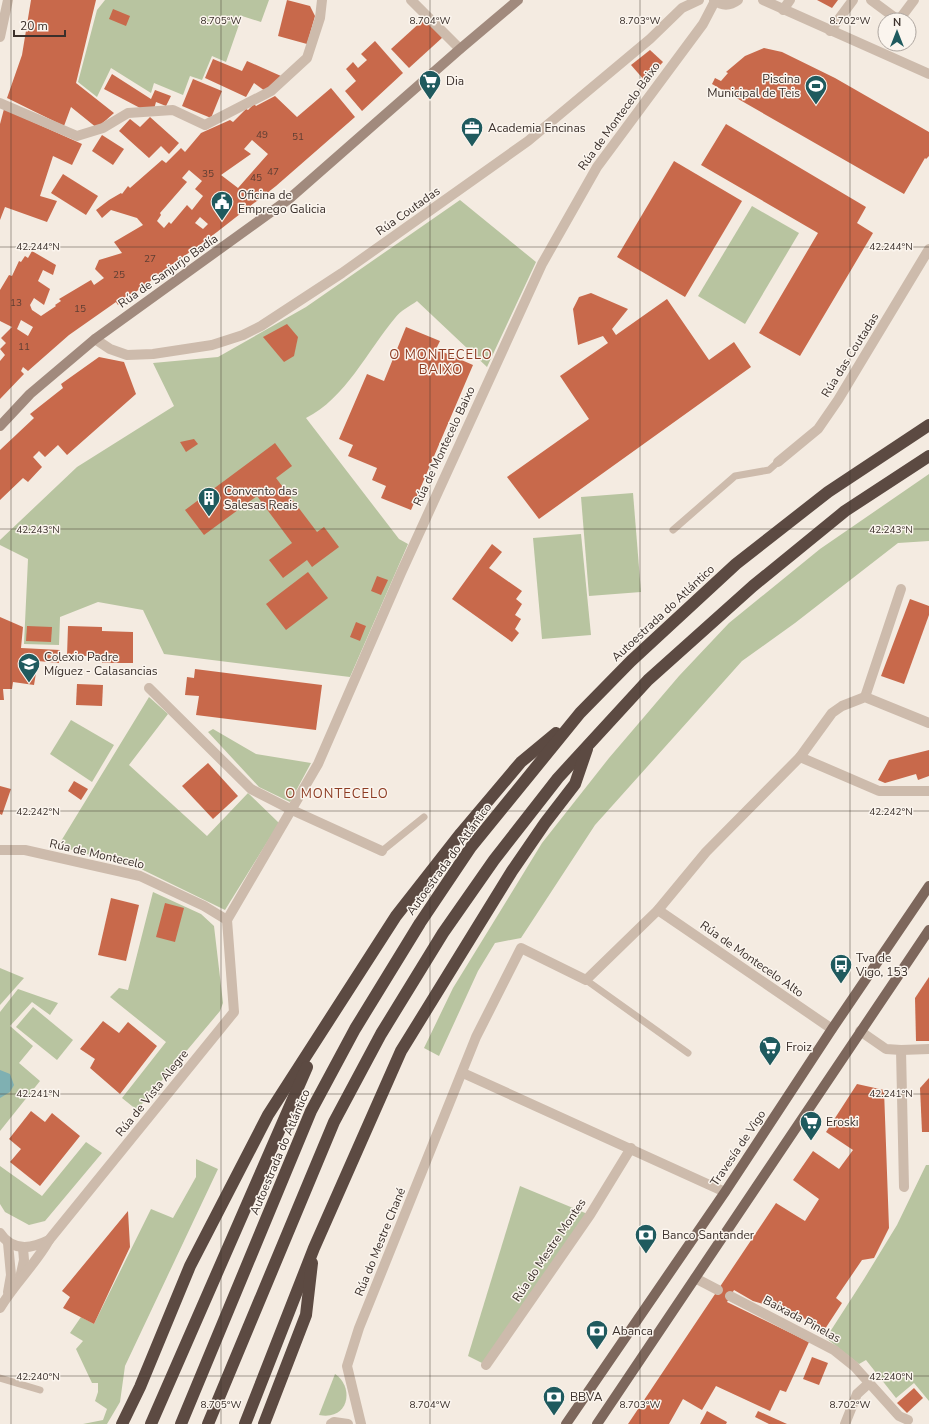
<svg xmlns="http://www.w3.org/2000/svg" width="929" height="1424" viewBox="0 0 929 1424" font-family="'Nunito Sans',sans-serif">
<style>
.green{fill:#b8c4a0}
.water{fill:#7fb0b2}
.building{fill:#c8694b;fill-rule:evenodd}
.lines{fill:none;stroke-linecap:round;stroke-linejoin:round}
.service{stroke:#cdbbac;stroke-width:7}
.minor{stroke:#cdbbac;stroke-width:10}
.secondary{stroke:#a18a7d;stroke-width:10}
.primary{stroke:#7d675c;stroke-width:10}
.motorway{stroke:#5c4a42;stroke-width:12}
.ticks{fill:none;stroke:#3b302b;stroke-width:1;stroke-opacity:0.45}
.labels{text-anchor:middle;stroke-width:3;stroke-linejoin:round;paint-order:stroke}
.number-label{font-size:10px;fill:#5e3e33}
.poi-label{font-size:12px;fill:#3b302b;stroke:#fbf5ee;text-anchor:start}
.street-label{font-size:12px;fill:#3b302b;stroke:#fbf5ee}
.neighbourhood-label{font-size:13px;letter-spacing:1px;fill:#8c3b22;stroke:#fbf5ee}
.ticks-label{font-size:10px;text-anchor:middle;fill:#3b302b;stroke:#fbf5ee;stroke-width:3;stroke-linejoin:round;paint-order:stroke}
</style>
<rect width="100%" height="100%" fill="#f4ebe1"/>
<g class="green">
<path d="M105 0H269L261 22 242 16 226 62 212 56 202 80 190 76 183 95 154 83 151 93 111 68 97 97 78 82 97 10Z"/>
<path d="M460 200 536 262 487 367 417 301C410 306 400 311 395 318 368 350 345 399 306 418L399 539 408 544 350 677 164 654 143 610 98 602 60 617 59 645 24 644 28 559 0 545V540L77 467 174 406 153 363 218 357 306 307Z"/>
<path d="M752 206 799 233 745 324 698 296Z"/>
<path d="M929 474V541L898 543 795 623 742 661 595 825 521 938 495 943 478 971 439 1056 424 1048 453 988 542 843 609 758 679 676 729 623 820 549Z"/>
<path d="M633 493 641 592 589 596 581 497Z"/>
<path d="M581 534 591 635 542 639 533 538Z"/>
<path d="M149 697 168 714 129 765 207 836 248 793 279 823 225 910 141 869 58 846Z"/>
<path d="M71 720 114 745 92 782 50 754Z"/>
<path d="M213 729 256 754 311 763 290 802 259 787 208 732Z"/>
<path d="M153 892 201 914 214 926 223 1003 220 1011 137 1110 122 1098 166 1042 110 997 119 988 128 990Z"/>
<path d="M0 968 24 978 0 1005Z"/>
<path d="M18 989 58 1003 50 1015 32 1002 10 1026 33 1046 19 1063 40 1081 0 1131V1012Z"/>
<path d="M33 1007 73 1040 57 1060 16 1027Z"/>
<path d="M86 1142 102 1153 45 1221 29 1225 5 1212 0 1204V1166L42 1196Z"/>
<path d="M196 1159 218 1169 125 1366 120 1402 107 1424H83L103 1420 107 1409 95 1401 98 1392V1383H92L76 1349 83 1341 70 1333 81 1317 94 1324 151 1209 173 1218 196 1177Z"/>
<path d="M926 1165H929V1401L914 1383 896 1398 866 1360 859 1364 826 1338 864 1279 897 1225Z"/>
<path d="M520 1186 590 1215 486 1365 468 1356Z"/>
<path d="M335 1374C354 1386 350 1421 319 1415Z"/>
</g>
<path class="water" d="M0 1070 10 1074 14 1085 10 1092 0 1098Z"/>
<g class="building">
<path d="M31 0H96L76 83 114 113 97 128 71 107 64 126 7 98 22 55Z"/>
<path d="M287 0 310 6 315 16 307 44 278 36Z"/>
<path d="M817 0H838L832 8Z"/>
<path d="M113 9 130 16 126 26 109 19Z"/>
<path d="M424 19 443 37 409 68 391 49Z"/>
<path d="M375 41 403 73 362 111 345 91 356 81 346 69 353 62 358 68 367 60 361 54Z"/>
<path d="M764 48 782 52 835 78 929 132V156L926 159 925 158 904 194 712 84 715 78 721 81 728 73 726 72 745 56Z"/>
<path d="M650 50 663 62 645 81 631 65Z"/>
<path d="M213 59 242 71 247 61 281 76 265 91 254 83 246 97 205 78Z"/>
<path d="M112 74 151 99 155 90 171 96 166 106 156 102 154 109H142L104 89Z"/>
<path d="M193 79 222 91 211 118 182 106Z"/>
<path d="M331 88 355 117 276 186 217 232 118 305 116 302 69 335 28 371 23 367 21 371 24 374 0 399V361L5 355 0 349 6 343 1 338 12 327 0 321V290L9 275 12 276 19 261 21 262 25 256 28 258 32 251 56 265 53 275 43 270 38 281 50 289 44 305 34 298 30 305 32 310 41 316 56 306 55 305 61 301 59 299 91 280 94 285 104 278 95 269 99 260 122 253 114 242 143 225 137 218 111 210 102 218 96 210 109 200 121 193 122 194 128 186 130 188 162 160 166 163 181 148 185 152 201 133 230 120 233 122 246 109 248 110 254 104 256 106 275 96 297 117ZM252 140 268 154 238 188 221 175 251 154 244 149ZM189 170 202 181 195 189 203 196 192 210 187 205 171 224 169 222 164 228 157 221 161 215 160 213 187 182 182 178ZM200 217 208 224 203 229 195 223ZM21 320 33 327 28 336 17 329Z"/>
<path d="M4 109 82 144 72 165 53 156 40 196 57 201 47 222 5 207 0 220V124Z"/>
<path d="M150 117 179 143 169 154 161 146 149 158 119 131 130 119 140 127Z"/>
<path d="M726 124 866 207 857 223 873 233 800 356 759 333 818 233 701 165Z"/>
<path d="M102 135 124 149 113 165 92 151Z"/>
<path d="M674 161 742 201 685 297 617 257Z"/>
<path d="M63 174 98 196 86 215 51 193Z"/>
<path d="M591 293 628 309 612 329 616 335 667 299 709 360 734 342 751 367 539 519 507 477 589 419 560 376 608 343 603 336 578 345 573 309 579 297Z"/>
<path d="M287 324 298 337 294 356 284 362 263 337Z"/>
<path d="M406 327 440 341 436 349 473 365 411 510 381 498 386 486 372 480 377 468 348 456 353 445 339 439 367 374 384 381Z"/>
<path d="M99 357 124 362 136 394 67 455 58 445 45 457 39 451 33 457 42 467 28 482 23 478 0 500V450L34 418 30 414 63 388 61 384Z"/>
<path d="M194 439 198 444 186 452 180 442Z"/>
<path d="M275 443 292 466 276 478 317 532 324 527 339 547 312 567 307 560 283 578 269 560 292 543 257 496 204 535 185 510Z"/>
<path d="M492 544 502 552 489 568 522 591 516 599 522 604 515 615 521 619 515 629 519 633 512 642 452 599Z"/>
<path d="M308 572 328 598 286 630 266 604Z"/>
<path d="M377 576 388 580 381 595 371 591Z"/>
<path d="M910 599 929 606V615L904 684 881 676Z"/>
<path d="M0 617 23 627 21 648 60 650 59 663 38 661 34 685 13 682 12 689H3L4 700H0Z"/>
<path d="M356 622 366 626 360 641 350 637Z"/>
<path d="M27 626 52 627 51 642 26 641Z"/>
<path d="M68 626 102 627V631L133 632V663H102V656H67Z"/>
<path d="M195 669 322 685 316 730 196 715 199 696 185 695 187 677 194 678Z"/>
<path d="M77 684 103 685 102 706 76 705Z"/>
<path d="M929 750V776L918 780 916 774 885 783 878 780 889 760Z"/>
<path d="M208 763 238 796 213 819 182 786Z"/>
<path d="M74 781 88 789 81 800 68 791Z"/>
<path d="M0 786 11 789 2 815 0 814Z"/>
<path d="M111 898 139 905 126 961 98 955Z"/>
<path d="M165 903 184 908 175 942 156 937Z"/>
<path d="M929 977V1041H916L915 998Z"/>
<path d="M103 1021 119 1033 128 1022 157 1046 120 1094 90 1068 95 1059 80 1049Z"/>
<path d="M929 1078V1132H922L920 1088Z"/>
<path d="M857 1084 884 1090 889 1228 874 1258 862 1260 836 1298 842 1303 825 1329 793 1313 753 1301 734 1290 727 1302 809 1342 786 1392 780 1390 770 1411 716 1386 702 1410 683 1399 669 1424H628L776 1203 805 1221 819 1199 793 1180 813 1151 839 1169 853 1150 826 1132Z"/>
<path d="M31 1111 45 1122 52 1113 80 1136 40 1186 10 1162 21 1149 9 1139Z"/>
<path d="M128 1211 130 1247 94 1324 63 1308 70 1297 62 1291Z"/>
<path d="M812 1357 828 1363 819 1385 803 1379Z"/>
<path d="M914 1388 923 1398 907 1413 897 1403Z"/>
<path d="M707 1411 727 1422 726 1424H700Z"/>
<path d="M758 1411 787 1424H769L755 1417Z"/>
</g>
<g class="lines">
<g class="service">
<path d="M673 530 735 476 769 470 778 462"/>
<path d="M382 851 424 817"/>
<path d="M586 980 688 1053"/>
<path d="M0 1378 40 1390"/>
</g>
<g class="minor">
<path d="M411 0 460 49"/>
<path d="M714 0C722 6 730 6 738 0"/>
<path d="M763 0 929 74"/>
<path d="M871 0 898 20"/>
<path d="M783 10 790 0"/>
<path d="M899 20 914 0"/>
<path d="M830 31 853 0"/>
<path d="M0 37 8 0"/>
<path d="M0 103 77 136 103 128 128 113 173 110 205 125 271 91 307 58 320 18 322 0"/>
<path d="M95 339 110 349 127 355 153 354 212 345 243 335 261 326 342 273 528 141 650 39 682 8 699 0"/>
<path d="M778 462 818 429 838 400 929 249"/>
<path d="M149 688 251 789 292 810 382 851"/>
<path d="M865 697 901 589"/>
<path d="M800 757 832 713 842 706 865 697 929 723"/>
<path d="M0 850H25L140 876 204 906 227 920"/>
<path d="M658 910 832 1029"/>
<path d="M227 920 318 764 401 573 542 264 597 167 703 24 715 1"/>
<path d="M860 1031 886 1049 901 1050 904 1187"/>
<path d="M901 1050 929 1049"/>
<path d="M463 1073 725 1192"/>
<path d="M0 1233C12 1252 31 1249 49 1240L234 1012 227 920"/>
<path d="M20 1278 24 1260 23 1248"/>
<path d="M695 1278 718 1290"/>
<path d="M8 1292 11 1275 8 1243"/>
<path d="M730 1296 834 1350 854 1366 899 1416 908 1420"/>
<path d="M0 1308C14 1284 35 1265 49 1240"/>
<path d="M486 1365 590 1215 631 1148"/>
<path d="M331 1424 334 1422 348 1424"/>
<path d="M361 1424 347 1366 359 1328 476 1037 521 948 586 980 658 910 706 852 800 757 879 791H929"/>
<path d="M845 1424 857 1394 868 1384"/>
</g>
<path class="secondary" d="M0 426 30 394 95 339 289 199 460 49 518 0"/>
<g class="primary">
<path d="M566 1424 725 1192 832 1029 929 886"/>
<path d="M597 1424 929 930"/>
</g>
<g class="motorway">
<path d="M122 1424 140 1387 190 1266 268 1115 396 916 461 833 521 762 556 733"/>
<path d="M151 1424 307 1067"/>
<path d="M181 1424 311 1111 355 1029 420 923 471 847 580 713 631 661 736 564 828 492 929 425"/>
<path d="M208 1424 334 1122 381 1034 443 933 494 860 558 778 648 680 753 586 845 511 929 456"/>
<path d="M245 1424 314 1248 401 1051 512 871 545 823 575 784 587 749"/>
<path d="M264 1424 306 1315 312 1263"/>
</g>
</g>
<path class="ticks" d="M11 0V1424M221 0V1424M430 0V1424M640 0V1424M850 0V1424M0 247H929M0 529H929M0 811H929M0 1094H929M0 1376H929"/>
<defs>
<g id="supermarket-pin" transform="scale(1.15)"><path d="M0 17L-7.5 6A9.5 9.5 0 1 1 7.5 6Z" fill="#1f5a5e" stroke="#fbf5ee"/><path d="M-6-5.5h2.5l.6 2H6L4.5 2H-2.5L-4.4-4H-6ZM-1.5 3.2a1.3 1.3 0 1 0 .1 0ZM3 3.2a1.3 1.3 0 1 0 .1 0Z" fill="#fff"/></g>
<g id="stadium-pin" transform="scale(1.15)"><path d="M0 17L-7.5 6A9.5 9.5 0 1 1 7.5 6Z" fill="#1f5a5e" stroke="#fbf5ee"/><path d="M0-5a6.5 5 0 1 0 0 10a6.5 5 0 1 0 0-10ZM-3.5-1.8h7v3.6h-7Z" fill="#fff"/></g>
<g id="office-pin" transform="scale(1.15)"><path d="M0 17L-7.5 6A9.5 9.5 0 1 1 7.5 6Z" fill="#1f5a5e" stroke="#fbf5ee"/><path d="M-6-3h4V-5.5h4V-3h4V5H-6ZM-1-4.5V-3h2v-1.5ZM-6 0V1H6V0Z" fill="#fff"/></g>
<g id="civic-pin" transform="scale(1.15)"><path d="M0 17L-7.5 6A9.5 9.5 0 1 1 7.5 6Z" fill="#1f5a5e" stroke="#fbf5ee"/><path d="M-.6-6.5H3V-4.5H.6V-3L4-1V1h2V6H-6V1h2V-1L-.6-3ZM-1.2 2.5V6h2.4V2.5Z" fill="#fff"/></g>
<g id="building-pin" transform="scale(1.15)"><path d="M0 17L-7.5 6A9.5 9.5 0 1 1 7.5 6Z" fill="#1f5a5e" stroke="#fbf5ee"/><path d="M-4-6H4V6H1V3H-1V6H-4ZM-2.5-4.3h1.7v1.8h-1.7ZM.8-4.3h1.7v1.8H.8ZM-2.5-1h1.7V.8h-1.7ZM.8-1h1.7V.8H.8Z" fill="#fff"/></g>
<g id="school-pin" transform="scale(1.15)"><path d="M0 17L-7.5 6A9.5 9.5 0 1 1 7.5 6Z" fill="#1f5a5e" stroke="#fbf5ee"/><path d="M0-5L7-2L0 1L-7-2ZM-4 1L0 2.5L4 1V4Q0 6-4 4Z" fill="#fff"/></g>
<g id="bus-pin" transform="scale(1.15)"><path d="M0 17L-7.5 6A9.5 9.5 0 1 1 7.5 6Z" fill="#1f5a5e" stroke="#fbf5ee"/><path d="M-5-6H5V4H4V6H2V4H-2V6H-4V4H-5ZM-3.5-4V0h7V-4ZM-3.5 1.2v1.5H-2V1.2ZM2 1.2v1.5H3.5V1.2Z" fill="#fff"/></g>
<g id="bank-pin" transform="scale(1.15)"><path d="M0 17L-7.5 6A9.5 9.5 0 1 1 7.5 6Z" fill="#1f5a5e" stroke="#fbf5ee"/><path d="M-6-4H6V4H-6ZM0-2.3a2.3 2.3 0 1 0 0 4.6a2.3 2.3 0 1 0 0-4.6Z" fill="#fff"/></g>
</defs>
<g fill-rule="evenodd">
<use href="#supermarket-pin" x="430" y="81"/>
<use href="#stadium-pin" x="816" y="86"/>
<use href="#office-pin" x="472" y="128"/>
<use href="#civic-pin" x="222" y="202"/>
<use href="#building-pin" x="209" y="498"/>
<use href="#school-pin" x="29" y="664"/>
<use href="#bus-pin" x="841" y="965"/>
<use href="#supermarket-pin" x="770" y="1047"/>
<use href="#supermarket-pin" x="811" y="1122"/>
<use href="#bank-pin" x="646" y="1235"/>
<use href="#bank-pin" x="597" y="1331"/>
<use href="#bank-pin" x="554" y="1397"/>
</g>
<g class="labels">
<g class="number-label">
<text x="262" y="138">49</text>
<text x="298" y="140">51</text>
<text x="273" y="175">47</text>
<text x="208" y="177">35</text>
<text x="256" y="181">45</text>
<text x="150" y="262">27</text>
<text x="119" y="278">25</text>
<text x="16" y="306">13</text>
<text x="80" y="312">15</text>
<text x="24" y="350">11</text>
</g>
<g class="poi-label">
<text x="800" y="83" text-anchor="end">Piscina<tspan x="800" dy="14">Municipal de Teis</tspan></text>
<text x="446" y="85">Dia</text>
<text x="488" y="132">Academia Encinas</text>
<text x="238" y="199">Oficina de<tspan x="238" dy="14">Emprego Galicia</tspan></text>
<text x="224" y="495">Convento das<tspan x="224" dy="14">Salesas Reais</tspan></text>
<text x="44" y="661">Colexio Padre<tspan x="44" dy="14">Míguez - Calasancias</tspan></text>
<text x="856" y="962">Tva de<tspan x="856" dy="14">Vigo, 153</tspan></text>
<text x="786" y="1051">Froiz</text>
<text x="826" y="1126">Eroski</text>
<text x="662" y="1239">Banco Santander</text>
<text x="612" y="1335">Abanca</text>
<text x="570" y="1401">BBVA</text>
</g>
<g class="street-label">
<text transform="translate(619 116) rotate(-54)" y="4">Rúa de Montecelo Baixo</text>
<text transform="translate(408 211) rotate(-35)" y="4">Rúa Coutadas</text>
<text transform="translate(168 271) rotate(-35)" y="4">Rúa de Sanjurjo Badía</text>
<text transform="translate(850 355) rotate(-58)" y="4">Rúa das Coutadas</text>
<text transform="translate(444 446) rotate(-65)" y="4">Rúa de Montecelo Baixo</text>
<text transform="translate(663 613) rotate(-43)" y="4">Autoestrada do Atlántico</text>
<text transform="translate(97 854) rotate(13)" y="4">Rúa de Montecelo</text>
<text transform="translate(449 859) rotate(-54)" y="4">Autoestrada do Atlántico</text>
<text transform="translate(752 959) rotate(35)" y="4">Rúa de Montecelo Alto</text>
<text transform="translate(152 1093) rotate(-51)" y="4">Rúa de Vista Alegre</text>
<text transform="translate(738 1148) rotate(-56)" y="4">Travesía de Vigo</text>
<text transform="translate(280 1152) rotate(-67)" y="4">Autoestrada do Atlántico</text>
<text transform="translate(380 1242) rotate(-68)" y="4">Rúa do Mestre Chané</text>
<text transform="translate(549 1250) rotate(-56)" y="4">Rúa do Mestre Montes</text>
<text transform="translate(802 1319) rotate(28)" y="4">Baixada Pinelas</text>
</g>
<g class="neighbourhood-label">
<text x="441" y="359">O MONTECELO<tspan x="441" dy="15">BAIXO</tspan></text>
<text x="337" y="798">O MONTECELO</text>
</g>
</g>
<g class="ticks-label">
<text x="221" y="24">8.705°W</text>
<text x="430" y="24">8.704°W</text>
<text x="640" y="24">8.703°W</text>
<text x="850" y="24">8.702°W</text>
<text x="38" y="250">42.244°N</text>
<text x="891" y="250">42.244°N</text>
<text x="38" y="533">42.243°N</text>
<text x="891" y="533">42.243°N</text>
<text x="38" y="815">42.242°N</text>
<text x="891" y="815">42.242°N</text>
<text x="38" y="1097">42.241°N</text>
<text x="891" y="1097">42.241°N</text>
<text x="38" y="1380">42.240°N</text>
<text x="891" y="1380">42.240°N</text>
<text x="221" y="1408">8.705°W</text>
<text x="430" y="1408">8.704°W</text>
<text x="640" y="1408">8.703°W</text>
<text x="850" y="1408">8.702°W</text>
</g>
<g transform="translate(897 32)"><circle r="19" fill="#fbf5ee" stroke="#aea6a0"/>
<path d="M0-3L7 15L0 10L-7 15Z" fill="#1f5a5e"/>
<text y="-6" font-size="11" font-weight="bold" text-anchor="middle" fill="#3b302b">N</text>
</g>
<path d="M14 30v6h51v-6" fill="none" stroke="#3b302b" stroke-width="2"/>
<text x="20" y="30" font-size="12" fill="#3b302b" stroke="#fbf5ee" stroke-width="3" paint-order="stroke">20 m</text>
</svg>
